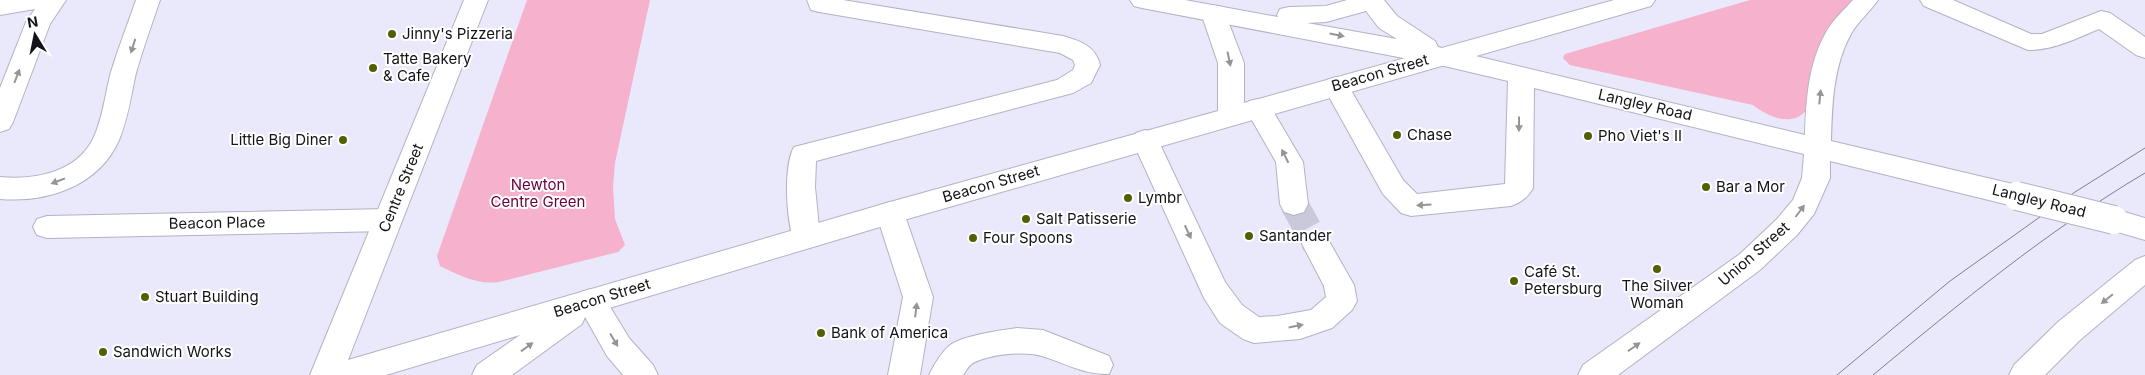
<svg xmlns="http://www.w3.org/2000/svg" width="2145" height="375" viewBox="0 0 2145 375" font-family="Inter,sans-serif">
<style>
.green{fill:#f6b1cc}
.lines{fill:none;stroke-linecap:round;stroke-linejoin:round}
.minor-tunnel{stroke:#cac9d9;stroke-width:28;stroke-dasharray:28 14;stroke-linecap:butt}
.minor-casing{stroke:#b2b2c3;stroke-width:2}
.major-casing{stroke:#b2b2c3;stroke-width:2}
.minor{fill:#fff;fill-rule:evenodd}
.major{fill:#fff;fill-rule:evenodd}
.tram{stroke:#7f7f8b;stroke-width:1}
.minor-bridge-casing{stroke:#b2b2c3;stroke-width:30;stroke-linecap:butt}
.minor-bridge{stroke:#fff;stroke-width:28}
.oneway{fill:#959598}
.poi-dot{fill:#516003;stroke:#fff;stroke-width:2}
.labels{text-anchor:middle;stroke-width:4;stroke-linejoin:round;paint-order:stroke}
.poi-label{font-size:15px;fill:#131319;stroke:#fff;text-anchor:start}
.street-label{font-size:15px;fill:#131319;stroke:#fff}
.park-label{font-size:15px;fill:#69003c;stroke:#fff}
</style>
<rect width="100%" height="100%" fill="#eae9fb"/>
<g class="green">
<path d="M527 0H650L615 163 613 187 615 219 625 245 618 252 499 282C477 285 459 275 440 266L437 256Z"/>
<path d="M1750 0H1854L1806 111C1791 127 1768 117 1753 105L1570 65 1563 58 1565 54Z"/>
</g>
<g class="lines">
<path class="minor-tunnel" d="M1294 204 1316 244"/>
<g class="minor-casing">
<g id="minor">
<path d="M0 0H66L50 24 13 122 9 129 0 132V88L26 22 35 9 0 15Z"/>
<path d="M136 0H160C152 24 143 48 136 73 131 95 128 119 119 140 99 186 47 203 0 199V177C34 180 76 173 93 139 103 118 105 94 111 72 118 48 128 24 136 0Z"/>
<path d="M807 0H843L1063 36C1080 41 1096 46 1100 65L1091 83 1073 93 816 161 815 187 820 237 816 245 806 248 796 245C786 226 783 166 794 147L1057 80 1073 70 1075 65 1073 60 1060 53 819 12 811 10Z"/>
<path d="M1130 0H1185L1278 17 1277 15 1280 9 1289 7 1326 6 1347 0H1384L1397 16 1435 41 1438 47 1805 135C1806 97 1809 55 1832 23 1838 15 1846 8 1853 0H1878C1870 12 1858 21 1851 34 1833 66 1832 105 1831 141L2017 185 2027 188 2031 196 2027 204 2017 207 1830 161V178L1814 214 1797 235 1760 270 1618 375H1578L1583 365 1740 254 1777 219 1793 200 1802 178 1804 154 1534 88 1533 188C1527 198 1522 202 1511 206L1411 216 1401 213 1383 194 1323 86 1327 80 1336 77 1345 80 1403 180 1417 194 1505 184 1508 81 1440 65 1142 8 1134 6ZM1366 11 1379 28 1397 39 1307 23 1326 22Z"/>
<path d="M1920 0H1953L2031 34H2042L2101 11 2110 13 2145 37V58L2136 55 2099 29C2075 39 2054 50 2028 50L1924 6Z"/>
<path d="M1258 99 1267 101 1303 162 1308 204 1304 212 1294 215 1284 212 1280 204 1276 162 1245 108 1249 101Z"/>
<path d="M1145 130 1154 133 1158 140 1225 282 1242 305 1259 317 1277 316 1311 310 1326 297 1324 286 1302 244 1306 236 1316 233 1326 236 1354 285 1357 301 1352 310 1332 328 1300 339 1254 343 1243 339 1220 323 1204 298 1132 140 1136 133Z"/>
<path d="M890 202 900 205 904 213 933 297 920 375H888L903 297 876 213 880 205Z"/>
<path d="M388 209 398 212 402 220 398 228 388 231 47 238 37 235 33 227 37 219 47 216Z"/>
<path d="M2114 209 2145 218V240L2104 228 2100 220 2104 212Z"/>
<path d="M2145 256V285L2080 340 2045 375H2009L2014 365 2058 322 2135 260Z"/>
<path d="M591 289 601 292 629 338 653 365 658 375H623L607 356 576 301 581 292Z"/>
<path d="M1017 328 1043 330 1109 356 1113 365 1109 374C1084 375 1065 363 1042 356 1022 351 991 354 973 363 969 365 966 371 963 375H929C934 365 941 353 949 346 960 336 1002 330 1017 328Z"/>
</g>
</g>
<g class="major-casing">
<path id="major" d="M464 0H488L348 360 890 202 1218 111V63L1201 13 1204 7 1213 5 1222 7 1225 13 1244 63V103L1614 0H1655L1651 6 890 224 586 315 582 324 512 375H472L477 365 520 335 386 375H310Z"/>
</g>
<use href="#minor" class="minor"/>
<use href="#major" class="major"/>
<g class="tram">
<path d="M1837 375 1950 281 2075 192 2145 148"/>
<path d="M1873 375C1960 303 2047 231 2145 173"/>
</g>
<g class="minor-bridge-casing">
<path id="minor-bridge" d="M2017 196 2114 220"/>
</g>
<use href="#minor-bridge" class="minor-bridge"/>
</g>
<defs><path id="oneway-solid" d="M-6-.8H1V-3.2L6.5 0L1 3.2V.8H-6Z" transform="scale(1.25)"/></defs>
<g class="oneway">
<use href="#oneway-solid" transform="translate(1337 35) rotate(11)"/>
<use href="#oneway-solid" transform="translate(133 46) rotate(108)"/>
<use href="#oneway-solid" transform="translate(1229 59) rotate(78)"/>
<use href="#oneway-solid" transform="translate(17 76) rotate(-69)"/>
<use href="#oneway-solid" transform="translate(1820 97) rotate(-84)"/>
<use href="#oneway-solid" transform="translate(1519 124) rotate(90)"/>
<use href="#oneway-solid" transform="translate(1285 156) rotate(-117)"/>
<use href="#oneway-solid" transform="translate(58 181) rotate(159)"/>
<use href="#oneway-solid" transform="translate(1424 205) rotate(176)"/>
<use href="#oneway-solid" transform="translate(1800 211) rotate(-53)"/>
<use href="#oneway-solid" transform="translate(1188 232) rotate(65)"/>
<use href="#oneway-solid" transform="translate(2107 299) rotate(141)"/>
<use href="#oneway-solid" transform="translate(916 310) rotate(-83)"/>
<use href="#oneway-solid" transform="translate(1296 326) rotate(-11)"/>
<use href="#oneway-solid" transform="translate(614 340) rotate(59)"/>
<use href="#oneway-solid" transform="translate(527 347) rotate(-36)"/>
<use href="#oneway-solid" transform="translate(1634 347) rotate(-35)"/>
</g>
<g class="poi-dot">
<circle cx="392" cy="34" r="5"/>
<circle cx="373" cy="68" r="5"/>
<circle cx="1397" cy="135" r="5"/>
<circle cx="1588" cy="136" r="5"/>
<circle cx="343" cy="140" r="5"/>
<circle cx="1706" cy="187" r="5"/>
<circle cx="1128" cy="198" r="5"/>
<circle cx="1026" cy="219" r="5"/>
<circle cx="1249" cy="236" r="5"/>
<circle cx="973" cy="238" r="5"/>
<circle cx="1657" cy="269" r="5"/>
<circle cx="1514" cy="281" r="5"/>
<circle cx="145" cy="297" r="5"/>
<circle cx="821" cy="333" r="5"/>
<circle cx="103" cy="352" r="5"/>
</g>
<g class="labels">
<g class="poi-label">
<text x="402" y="39">Jinny's Pizzeria</text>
<text x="383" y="64">Tatte Bakery<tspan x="383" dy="17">&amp; Cafe</tspan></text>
<text x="1407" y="140">Chase</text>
<text x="1598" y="141">Pho Viet's II</text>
<text x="333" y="145" text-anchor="end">Little Big Diner</text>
<text x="1716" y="192">Bar a Mor</text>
<text x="1138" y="203">Lymbr</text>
<text x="1036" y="224">Salt Patisserie</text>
<text x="1259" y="241">Santander</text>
<text x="983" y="243">Four Spoons</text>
<text x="1524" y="277">Café St.<tspan x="1524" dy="17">Petersburg</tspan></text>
<text x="1657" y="291" text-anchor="middle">The Silver<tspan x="1657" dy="17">Woman</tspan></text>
<text x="155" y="302">Stuart Building</text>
<text x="831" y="338">Bank of America</text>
<text x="113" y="357">Sandwich Works</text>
</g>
<g class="street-label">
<text transform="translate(1380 73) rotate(-16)" y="5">Beacon Street</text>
<text transform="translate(1645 105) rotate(13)" y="5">Langley Road</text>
<text transform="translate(991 184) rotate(-16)" y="5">Beacon Street</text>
<text transform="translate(401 188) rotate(-68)" y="5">Centre Street</text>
<text transform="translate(2039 201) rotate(14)" y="5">Langley Road</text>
<text transform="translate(217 223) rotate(-1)" y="5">Beacon Place</text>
<text transform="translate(1754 254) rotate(-41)" y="5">Union Street</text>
<text transform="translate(602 298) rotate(-17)" y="5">Beacon Street</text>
</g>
<g class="park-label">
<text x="538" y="190">Newton<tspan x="538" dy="17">Centre Green</tspan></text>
</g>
</g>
<g transform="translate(35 35) rotate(350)" stroke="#ffffff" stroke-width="4" paint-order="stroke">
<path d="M0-4L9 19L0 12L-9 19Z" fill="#131319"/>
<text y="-8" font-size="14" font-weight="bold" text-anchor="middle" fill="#131319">N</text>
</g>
</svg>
